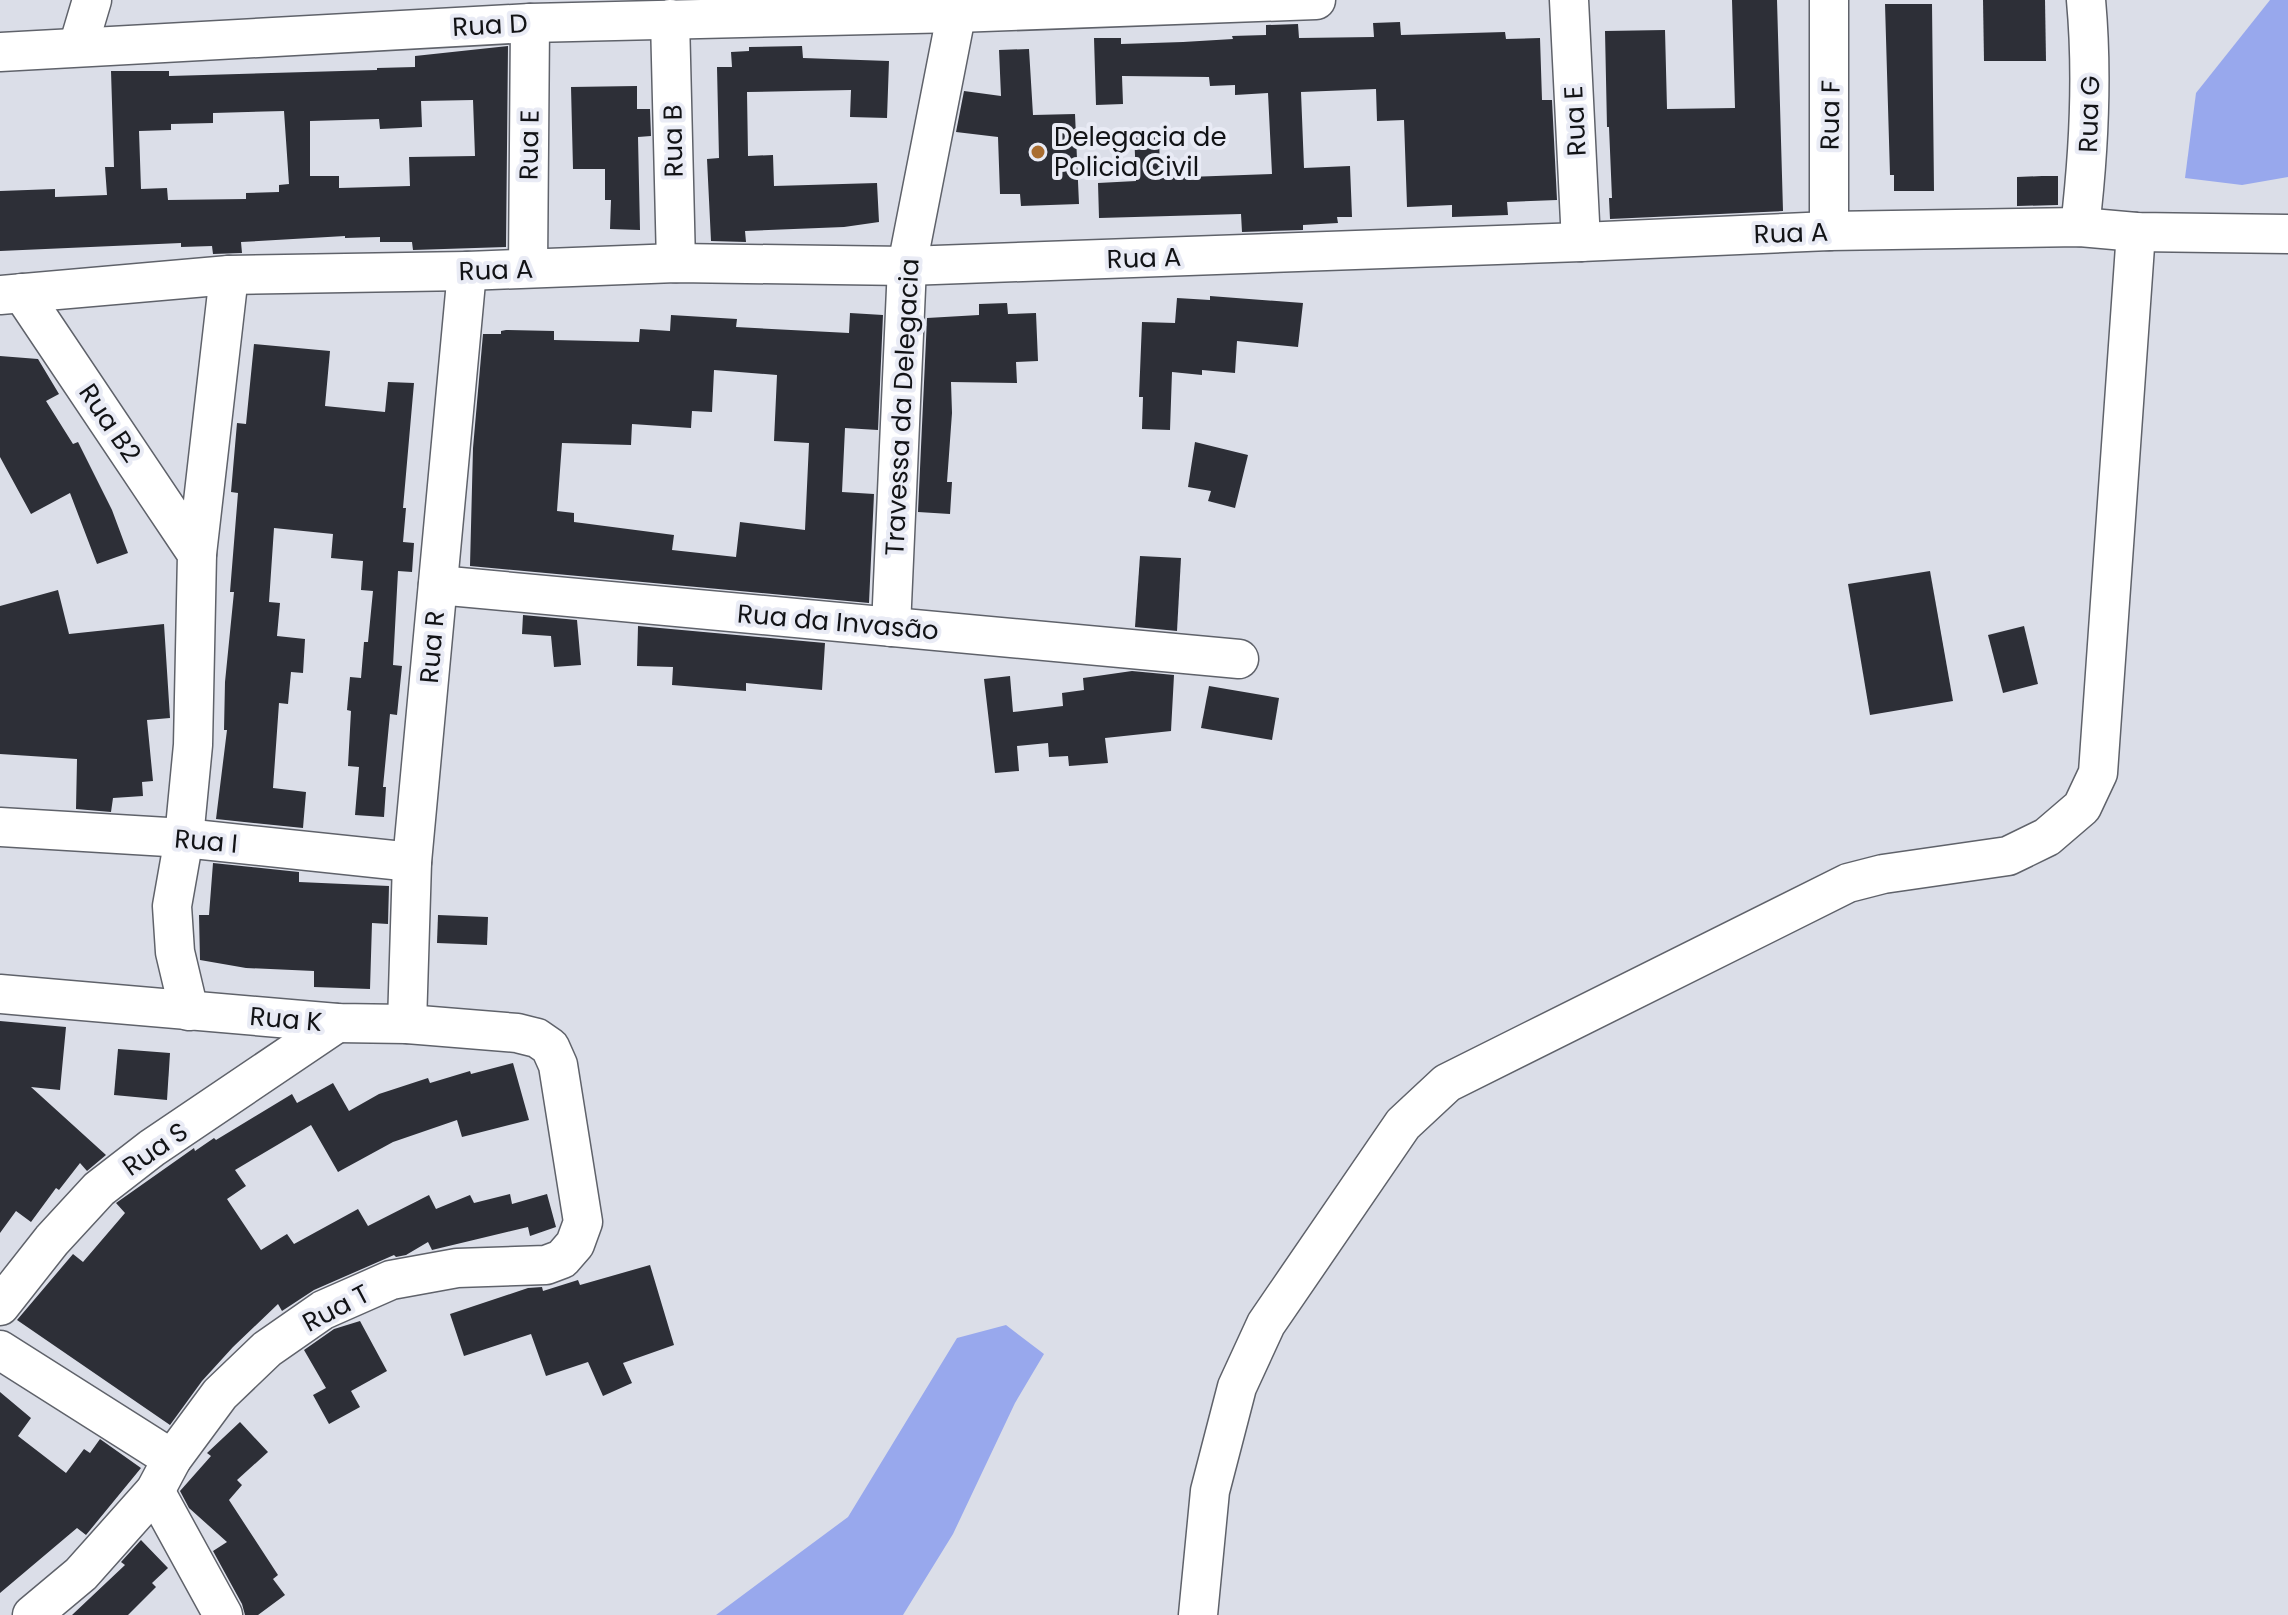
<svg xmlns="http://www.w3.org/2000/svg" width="2288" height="1615" viewBox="0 0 2288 1615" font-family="Poppins,sans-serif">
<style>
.water{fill:#98a8ed}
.building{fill:#2d2f37;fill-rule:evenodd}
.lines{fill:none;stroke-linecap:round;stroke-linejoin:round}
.minor-casing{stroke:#5f626a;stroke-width:41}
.minor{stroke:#fff;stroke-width:38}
.poi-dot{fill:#a96d30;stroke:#e9ebf5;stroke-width:3}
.labels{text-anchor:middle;stroke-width:8;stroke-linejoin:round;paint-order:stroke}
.street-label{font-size:26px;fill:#121316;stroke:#e9ebf5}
.poi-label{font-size:26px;fill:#121316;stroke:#e9ebf5;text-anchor:start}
</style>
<rect width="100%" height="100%" fill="#dbdee8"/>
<g class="water">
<path d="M2270 0H2288V177L2242 185 2185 178 2196 93Z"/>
<path d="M1006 1325 1044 1354 1015 1403 953 1534 903 1615H716L848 1517 957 1338Z"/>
</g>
<g class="building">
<path d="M1732 0H1777L1783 211 1610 219 1609 198H1612L1609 127H1607L1605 31 1665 30 1667 109 1735 108Z"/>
<path d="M1983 0H2045L2046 61H1984Z"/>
<path d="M1885 4H1932L1934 191H1894V175H1890Z"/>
<path d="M1400 22 1401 35 1505 32 1506 39 1540 38 1542 100H1552L1557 200 1507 202 1508 215 1452 217V205L1407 207 1404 120 1377 121 1376 89 1301 92 1304 168 1350 166 1352 217H1337L1338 223 1303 225V230L1242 232 1241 214 1099 218 1098 183 1136 181 1134 130H1159L1160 178 1272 174 1268 93 1235 95V85L1210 86 1209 77 1122 76 1123 104 1096 105 1094 38H1121V44L1183 42 1233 39 1232 36 1266 35V25L1298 24 1299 38 1374 37 1373 23Z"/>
<path d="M508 46 506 247 413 250 412 242H380V237L345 238V236L241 242 242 253 213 254 212 246 181 247V243L0 251V191L55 189V197L107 195 105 167H114L111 71H169V76L377 70V68L415 67V56ZM473 100 475 156 409 157 410 186 339 188V176H310V121L379 119 380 129 422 127 421 101ZM284 111 289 184 279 185V192L246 193V199L168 200 167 188 141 189 139 131 171 130V124L213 123V113Z"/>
<path d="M802 46 803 58 889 61 887 118 850 117 851 90 747 92 748 156 773 155 774 186 877 183 879 222 844 227 745 231 746 242 711 241 707 159 719 158 717 67H732L731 52 749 51V47Z"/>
<path d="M1029 49 1033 115 1075 114 1079 204 1021 206 1020 194H1000L998 137 956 132 964 91 1001 96 999 50Z"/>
<path d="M637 86V109H650L651 136 638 137 640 230 610 229 611 200H605V169H573L571 87Z"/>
<path d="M2042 176H2058V205L2017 206V177Z"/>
<path d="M1210 296 1303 303 1298 347 1237 341 1235 373 1202 370V375L1172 372 1170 430 1142 429 1143 397H1139L1142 322 1175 323 1177 298 1210 300Z"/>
<path d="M1007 303 1008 314 1036 313 1038 361 1016 362 1017 383 951 382 952 413 947 482H952L950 514 918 512 927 318 979 315V304Z"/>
<path d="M850 313 883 315 878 430 845 428 842 492 874 494 869 603 470 566 473 448 483 334H501V331L506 330 554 331V340L639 342 640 329 670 331 671 315 737 319 736 327 849 333ZM714 370 777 375 774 441 809 443 805 530 740 522 736 557 672 550 674 535 574 522V513L557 511 562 443 631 445 632 424 691 428 692 411 712 412Z"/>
<path d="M254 344 330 351 325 406 385 412 388 382 414 383 403 508H406L403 542 414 543 412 572 398 571 393 665 402 666 397 715 390 714 383 787H386L384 817 355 815 359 767 348 766 351 711 347 710 350 677 361 678 364 642H368L373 591 361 590 363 561 331 558 333 534 274 528 269 602 280 603 277 636 305 639 303 673 291 672 288 704 279 703 273 788 306 792 303 828 216 819 227 730H224L225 682 234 592H230L238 493 231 492 237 423 246 424Z"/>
<path d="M0 356 38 359 59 394 46 401 73 444 78 442 112 510 128 553 97 564 70 493 31 514 0 457Z"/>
<path d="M1195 442 1248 455 1235 508 1208 501 1211 491 1188 487Z"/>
<path d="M1140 556 1181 558 1177 631 1135 627Z"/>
<path d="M1930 571 1953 701 1870 715 1848 584Z"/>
<path d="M58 590 69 634 164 624 170 718 147 720 153 781 142 782 143 796 113 798 111 812 76 809 77 759 0 754V606Z"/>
<path d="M523 615 577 620 581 665 554 667 551 636 522 634Z"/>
<path d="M638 626 825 643 822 690 746 683V691L672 685 673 667 637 666Z"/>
<path d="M2024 626 2038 684 2003 693 1988 635Z"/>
<path d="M1132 671 1174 675 1171 731 1105 738 1108 763 1069 766 1068 756 1049 757 1048 743 1017 746 1019 771 995 773 984 679 1010 676 1013 712 1063 706 1062 693 1084 690 1083 678Z"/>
<path d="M1209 686 1279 698 1272 740 1201 728Z"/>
<path d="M213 863 299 872V882L389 886 388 924 372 923 370 989 314 987V971L246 968 200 960 199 915H209Z"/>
<path d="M438 915 488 917 487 945 437 943Z"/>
<path d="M0 1021 66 1027 60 1090 31 1087 106 1155 87 1171 80 1163 59 1190 56 1188 31 1222 16 1211 0 1233Z"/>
<path d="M118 1049 170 1053 167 1100 114 1095Z"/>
<path d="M513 1063 529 1120 462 1137 457 1120 393 1142 338 1172 311 1125 235 1170 246 1186 227 1199 261 1250 287 1234 294 1244 358 1209 368 1226 429 1195 436 1209 470 1195 474 1203 510 1194 512 1204 547 1194 556 1227 530 1236 528 1227 432 1250 428 1242 406 1255 396 1257 394 1255 314 1290 282 1311 278 1304 233 1347 202 1381 170 1425 17 1320 73 1254 83 1262 125 1213 116 1203 194 1148 195 1151 214 1138 216 1140 292 1094 297 1103 333 1083 349 1111 379 1094 428 1078 430 1083 470 1071 471 1074Z"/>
<path d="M650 1265 674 1345 623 1363 632 1383 603 1396 588 1362 546 1376 531 1334 464 1356 450 1314 528 1288 542 1287 543 1291 578 1280 580 1285Z"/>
<path d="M360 1321 387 1371 351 1391 360 1407 329 1424 313 1395 326 1388 304 1350 334 1329Z"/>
<path d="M0 1392 31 1418 18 1436 66 1473 84 1449 90 1453 100 1439 141 1468 86 1535 77 1528 0 1593Z"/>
<path d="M240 1422 268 1452 237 1480 242 1485 229 1500 278 1575 273 1579 285 1595 258 1615H245L242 1604 213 1551 227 1542 189 1508 180 1491 211 1456 207 1453Z"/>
<path d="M141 1540 168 1568 152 1583 156 1587 128 1615H72L125 1565 121 1562Z"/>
</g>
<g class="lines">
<g class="minor-casing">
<g id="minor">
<path d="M1569 0 1581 242"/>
<path d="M1829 0V231"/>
<path d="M670 19 676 263"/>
<path d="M78 47 92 0"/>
<path d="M0 52 530 23 957 13 1316 0"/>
<path d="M2080 227C2089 151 2093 76 2086 0"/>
<path d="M528 268 530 23"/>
<path d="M22 293 197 554 193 745 184 838 172 906 175 952 189 1011"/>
<path d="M0 295 229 275 467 271 676 263 907 266 1581 242 1829 231 2080 227 2136 232 2288 234"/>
<path d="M197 554 229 275"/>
<path d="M438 585 1239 659"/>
<path d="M891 627 907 266 959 0"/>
<path d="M0 827 184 838 412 862"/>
<path d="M0 994 337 1023 407 1024 517 1033 537 1038 550 1047 558 1065 583 1222 575 1244 562 1259 546 1265 457 1268 391 1280 323 1310 267 1349 220 1394 172 1459 155 1491 81 1574 32 1615"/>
<path d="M407 1024 412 862 467 271"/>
<path d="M0 1306 52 1240 99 1189 152 1148 337 1023"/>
<path d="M0 1350 172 1459"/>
<path d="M155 1491 223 1615"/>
<path d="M1198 1615 1210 1491 1237 1387 1266 1324 1403 1124 1447 1083 1848 883 1883 874 2008 856 2047 837 2082 807 2098 773 2136 232"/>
</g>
</g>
<use href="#minor" class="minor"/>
</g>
<circle class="poi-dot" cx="1038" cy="152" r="8"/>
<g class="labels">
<g class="street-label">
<text transform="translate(490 25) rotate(-3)" y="9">Rua D</text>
<text transform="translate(2089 114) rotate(-88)" y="9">Rua G</text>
<text transform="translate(1830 115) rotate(-89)" y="9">Rua F</text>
<text transform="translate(1575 121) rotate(-93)" y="9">Rua E</text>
<text transform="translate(673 141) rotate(-91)" y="9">Rua B</text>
<text transform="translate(529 145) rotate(-89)" y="9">Rua E</text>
<text transform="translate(1791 233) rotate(-2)" y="9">Rua A</text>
<text transform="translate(1144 258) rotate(-2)" y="9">Rua A</text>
<text transform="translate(496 270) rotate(-2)" y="9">Rua A</text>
<text transform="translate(902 407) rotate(-87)" y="9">Travessa da Delegacia</text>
<text transform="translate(110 423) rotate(56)" y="9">Rua B2</text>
<text transform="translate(838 622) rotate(5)" y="9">Rua da Invasão</text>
<text transform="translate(432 647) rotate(-85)" y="9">Rua R</text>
<text transform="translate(206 841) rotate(5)" y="9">Rua I</text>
<text transform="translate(286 1019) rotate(5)" y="9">Rua K</text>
<text transform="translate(155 1149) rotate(-35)" y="9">Rua S</text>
<text transform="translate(336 1308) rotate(-28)" y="9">Rua T</text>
</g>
<g class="poi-label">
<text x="1054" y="146">Delegacia de<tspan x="1054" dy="30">Policia Civil</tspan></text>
</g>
</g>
</svg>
